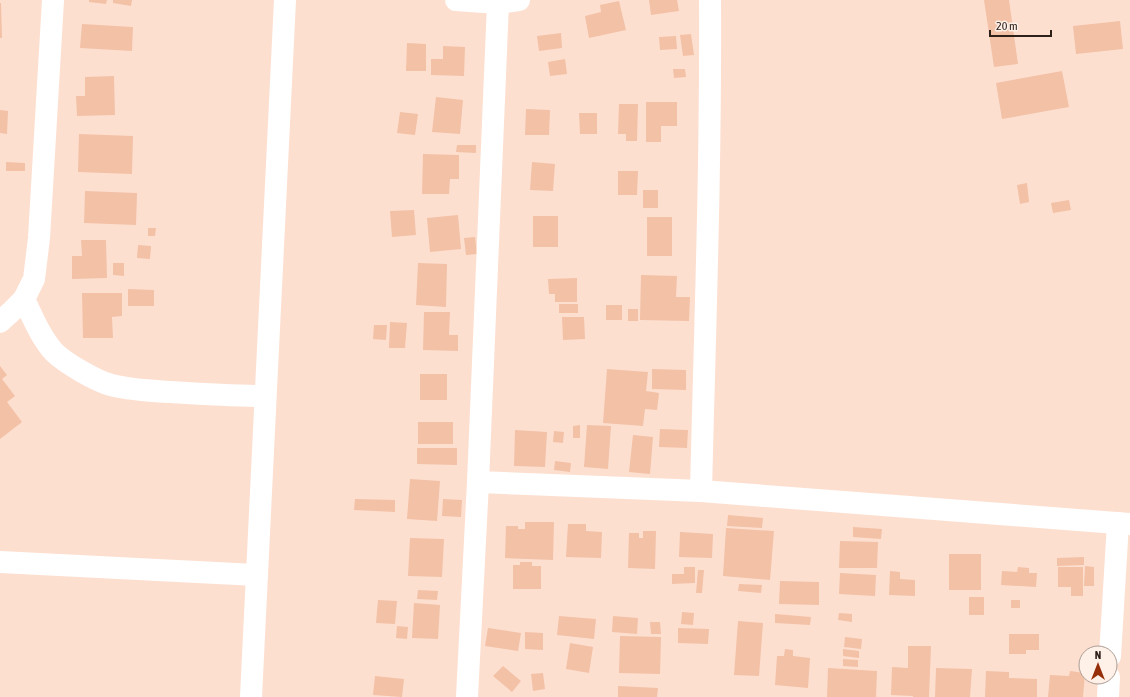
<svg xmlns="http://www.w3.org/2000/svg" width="1130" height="697" viewBox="0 0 1130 697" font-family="'Asap Condensed',sans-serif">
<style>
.building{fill:#f3c1a6}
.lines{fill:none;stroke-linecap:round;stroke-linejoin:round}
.minor{stroke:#fff;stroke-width:22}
</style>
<rect width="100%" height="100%" fill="#fddfd0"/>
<g class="building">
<path d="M89 0H107L106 4 89 2Z"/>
<path d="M113 0H132L131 6 113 3Z"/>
<path d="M649 0H677L679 11 651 15Z"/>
<path d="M984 0H1009L1018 64 994 67Z"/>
<path d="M619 1 626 30 589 38 585 16 601 12 600 5Z"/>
<path d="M0 3H1L2 38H0Z"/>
<path d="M1120 21 1123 49 1076 54 1073 26Z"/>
<path d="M82 24 133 27 132 51 80 48Z"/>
<path d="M561 33 562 48 539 51 537 36Z"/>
<path d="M691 34 694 55 683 56 680 35Z"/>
<path d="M676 36 677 49 660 50 659 37Z"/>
<path d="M407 43 426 44V71H406Z"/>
<path d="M443 46 465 47 464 76 431 75V59H443Z"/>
<path d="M565 59 567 74 550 76 548 62Z"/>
<path d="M673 69H685L686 77 674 78Z"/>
<path d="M1062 71 1069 107 1002 119 996 83Z"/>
<path d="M114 76 115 115 77 116 76 96H85V77Z"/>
<path d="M436 97 463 100 460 134 432 132Z"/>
<path d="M646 102H677V126H661V142H646Z"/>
<path d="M619 104H638L637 141H626V134H618Z"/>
<path d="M526 109 550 110 549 135H525Z"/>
<path d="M0 110 8 111 7 134 0 133Z"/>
<path d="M400 112 418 114 415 135 397 133Z"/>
<path d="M579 113H597V134H580Z"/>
<path d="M79 134 133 136 132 174 78 172Z"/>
<path d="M457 145H476V153L456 152Z"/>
<path d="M423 154 459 155V179H450L449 194H422Z"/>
<path d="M6 162 25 163V171H6Z"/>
<path d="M532 162 555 164 553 191 530 190Z"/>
<path d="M618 171H638L637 195H618Z"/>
<path d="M1027 183 1029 202 1020 204 1017 185Z"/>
<rect x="643" y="190" width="15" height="18"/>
<path d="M85 191 137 193 136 225 84 223Z"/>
<path d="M1069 200 1071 210 1053 213 1051 203Z"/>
<path d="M414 210 416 235 392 237 390 211Z"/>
<path d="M458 215 461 249 430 252 427 218Z"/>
<rect x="533" y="216" width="25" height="31"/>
<rect x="647" y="217" width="25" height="39"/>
<path d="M148 228H156L155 236H148Z"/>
<path d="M475 237 477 254 466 255 464 238Z"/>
<path d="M81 240H106L107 278 72 279V256H82Z"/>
<path d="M138 245 151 246 150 259 137 258Z"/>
<path d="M113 263H124V276L113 275Z"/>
<path d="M418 263 447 264 446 307 416 305Z"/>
<path d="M641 275 677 276 676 297H690L689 321 640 320Z"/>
<path d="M577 278V302H555V294H549L548 279Z"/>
<path d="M128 289 154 290V306H128Z"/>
<path d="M82 293H122V316L112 317 113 338H83Z"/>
<rect x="559" y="304" width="19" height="9"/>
<rect x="606" y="305" width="16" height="15"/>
<rect x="628" y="309" width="10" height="12"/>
<path d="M424 312H450L449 335H458V351L423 350Z"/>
<path d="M562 317H584L585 339 563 340Z"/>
<path d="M390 322 407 323 405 348H389Z"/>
<path d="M374 325H387L386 340 373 339Z"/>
<path d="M0 366 7 375 2 379 15 396 7 402 22 422 0 439Z"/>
<path d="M607 369 648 372 646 391 659 393 657 410 645 409 643 426 603 423Z"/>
<path d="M652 369 686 370V390L652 389Z"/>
<rect x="420" y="374" width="27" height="26"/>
<rect x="418" y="422" width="35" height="22"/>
<path d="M580 425V438H573V426Z"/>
<path d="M587 425 611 426 608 469 584 467Z"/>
<path d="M660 429 688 430 687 448 659 447Z"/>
<path d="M515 430 547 432 545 467 514 466Z"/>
<path d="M554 431 564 432 563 443 553 442Z"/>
<path d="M633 435 653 437 650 474 629 472Z"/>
<path d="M417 448H457V465L417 464Z"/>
<path d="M555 461 571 463 570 472 554 470Z"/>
<path d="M410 479 440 481 437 521 407 519Z"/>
<path d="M355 499 395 500V512L354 510Z"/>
<path d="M443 499 462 500 461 517 442 516Z"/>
<path d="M728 515 763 518 762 528 727 526Z"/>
<path d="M525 522H554L553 560 505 558 506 526H518V529H525Z"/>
<path d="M568 524H586V531L602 532 601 558 566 557Z"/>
<path d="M853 527 882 529 881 539 853 537Z"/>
<path d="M726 528 774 531 770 580 723 576Z"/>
<path d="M643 531H656L655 569 628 568 629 533H639V538H643Z"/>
<path d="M680 532 713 534 712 558 679 557Z"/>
<path d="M410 538 444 539 442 577 408 576Z"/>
<path d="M840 541 878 542 877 568H839Z"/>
<rect x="949" y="554" width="32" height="36"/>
<path d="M1084 557V565L1057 566V558Z"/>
<path d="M520 562H532V566H541V589H513V565H520Z"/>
<path d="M1085 566 1094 567V586H1084Z"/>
<path d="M684 567H695V583L672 584V574H684Z"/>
<path d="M1018 567 1029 568V573H1037L1036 587 1001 585 1002 571 1017 572Z"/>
<path d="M1058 567H1083V596H1071V587H1058Z"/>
<path d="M698 570H704L702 593H696Z"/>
<path d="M890 571 900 572V579L915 580V596L889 595Z"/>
<path d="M840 573 876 575 875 596 839 594Z"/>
<path d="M780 581 819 582V605L779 604Z"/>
<path d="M739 584 762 585 761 593 738 591Z"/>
<path d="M418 590 438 591 437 600 417 599Z"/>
<rect x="969" y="597" width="15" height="18"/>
<path d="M378 600 397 601 395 624 376 623Z"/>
<rect x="1011" y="600" width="9" height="8"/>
<path d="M414 603 440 605 438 639 412 638Z"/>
<path d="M682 612 694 613 693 625 681 624Z"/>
<path d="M839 613 852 614V622L838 620Z"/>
<path d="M775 614 811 617 810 625 775 623Z"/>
<path d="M559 616 596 619 594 639 557 635Z"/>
<path d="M613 616 638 618 637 634 612 632Z"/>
<path d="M738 621 763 623 759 676 734 675Z"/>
<path d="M650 622H660L661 634H651Z"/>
<path d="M397 626 408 627 407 639 396 638Z"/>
<path d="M488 628 521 633 518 651 485 646Z"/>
<path d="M678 628 709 629 708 644 678 643Z"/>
<path d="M525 632 543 633V650L525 649Z"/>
<path d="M1009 634H1039V650H1026V654H1009Z"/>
<path d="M620 636 661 637 660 674 619 673Z"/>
<path d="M845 637 862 639 861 649 844 647Z"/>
<path d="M570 643 593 647 589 673 566 669Z"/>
<path d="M908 646H931L929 697H913V696L891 695 892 667 908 668Z"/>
<path d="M785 649 793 650V656L810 658 808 688 775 685 777 656H784Z"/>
<path d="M843 649 859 651V658L843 656Z"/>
<path d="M843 659 858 660V667L843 666Z"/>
<path d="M503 666 521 681 512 692 493 676Z"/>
<path d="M828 668 877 671 876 697H827Z"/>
<path d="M936 668 972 669 970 697H935Z"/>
<path d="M986 671 1009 672V678L1037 679V697H985Z"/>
<path d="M1070 671 1085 673 1083 697H1048L1050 675 1069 676Z"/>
<path d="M543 673 545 689 533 691 531 674Z"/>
<path d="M375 676 404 679 402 697 373 695Z"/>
<path d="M618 686 658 688 657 697H618Z"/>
</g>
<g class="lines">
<g class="minor">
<path d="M456 0 498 3 519 0"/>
<path d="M24 299C32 316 41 338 54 352 65 363 96 381 111 385 130 390 152 391 171 392 203 394 234 396 265 396"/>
<path d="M0 322 12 311 24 299 34 279 39 238 53 0"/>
<path d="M478 482 701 491 1130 524"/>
<path d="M701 491C705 327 711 164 710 0"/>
<path d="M0 562 257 575"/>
<path d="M1110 656 1118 523"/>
<path d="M251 697 285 0"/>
<path d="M467 697 478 482 498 3"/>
<path d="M1108 697 1109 677"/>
</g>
</g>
<g transform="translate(1098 665)"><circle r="19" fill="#fff0e8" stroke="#ab9d95"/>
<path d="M0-3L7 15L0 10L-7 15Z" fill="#962f09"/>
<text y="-6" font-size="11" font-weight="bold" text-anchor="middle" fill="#2d2019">N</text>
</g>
<path d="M990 30v6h61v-6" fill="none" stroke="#2d2019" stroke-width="2"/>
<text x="996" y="30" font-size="12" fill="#2d2019" stroke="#fff0e8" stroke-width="3" paint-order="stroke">20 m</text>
</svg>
